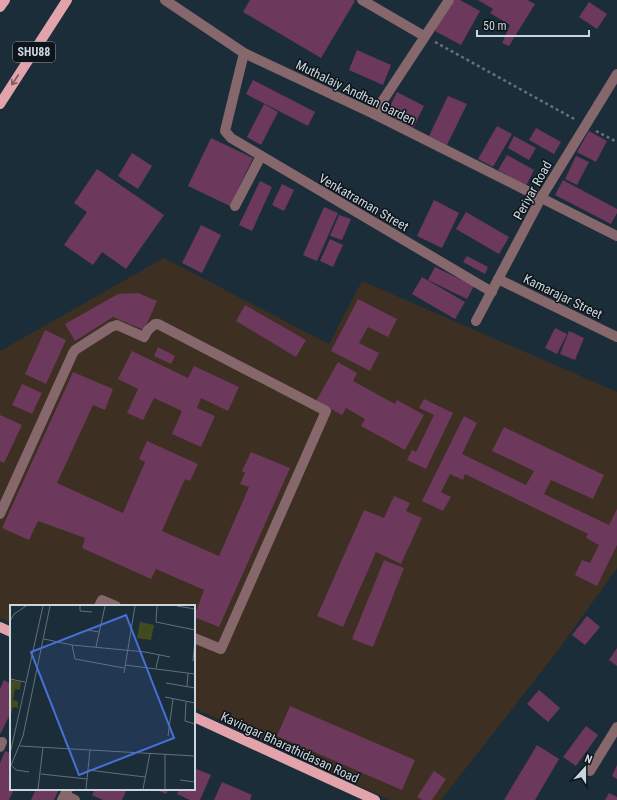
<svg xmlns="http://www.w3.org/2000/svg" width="617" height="800" viewBox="0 0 617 800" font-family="'Roboto Condensed',sans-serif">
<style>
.education{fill:#3d2f22}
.building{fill:#6c385c}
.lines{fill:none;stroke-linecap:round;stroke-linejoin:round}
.path{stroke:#63717c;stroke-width:2.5;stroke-dasharray:3 3;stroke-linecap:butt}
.minor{stroke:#86676b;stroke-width:10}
.major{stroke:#e3a3ab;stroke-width:10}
.oneway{stroke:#785c62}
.labels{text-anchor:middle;stroke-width:3;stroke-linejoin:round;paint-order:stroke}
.shield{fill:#0d141a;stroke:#929ba2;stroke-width:1}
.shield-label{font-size:12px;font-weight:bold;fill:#cbd5dd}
.street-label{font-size:13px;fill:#cbd5dd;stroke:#0d141a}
.inset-road{fill:none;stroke:#62707b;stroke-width:1}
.view{fill:#4870d9;fill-opacity:0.15;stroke:#4870d9;stroke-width:2}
.inset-edge{fill:none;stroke:#cbd5dd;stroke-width:2}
</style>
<rect width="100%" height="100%" fill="#1c2d3a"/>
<path class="education" d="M164 258 329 344 362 281 617 392V568L559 649 441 800H390L194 708V606H11V623L0 618V351Z"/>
<g class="building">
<path d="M250 0H353L355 1 321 58 243 12Z"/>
<path d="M452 0H460L480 11 461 45 435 31Z"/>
<path d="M478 0H527L535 4 509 46 502 43 510 25 490 13 493 9Z"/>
<path d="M589 2 607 14 597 29 579 17Z"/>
<path d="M357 50 391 65 383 85 349 70Z"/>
<path d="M253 80 315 112 308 126 246 94Z"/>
<path d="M397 92 424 106 413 128 386 114Z"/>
<path d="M448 96 467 104 447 145 429 136Z"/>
<path d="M264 104 278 112 261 145 247 137Z"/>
<path d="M497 126 512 134 493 167 478 159Z"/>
<path d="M536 128 561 142 554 154 529 140Z"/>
<path d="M589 131 607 141 596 162 577 152Z"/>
<path d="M514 136 536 148 529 160 508 148Z"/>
<path d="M211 138 253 158 230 206 188 186Z"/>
<path d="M132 153 152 166 138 189 118 176Z"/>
<path d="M507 155 534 170 526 186 498 170Z"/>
<path d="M576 156 589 162 577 185 565 179Z"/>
<path d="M97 169 164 215 126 269 102 252 93 265 64 245 87 212 74 203Z"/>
<path d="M563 180 617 209V213L611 224 555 195Z"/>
<path d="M260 181 272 187 252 231 239 225Z"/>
<path d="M282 184 294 190 284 211 272 205Z"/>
<path d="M434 200 459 213 442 248 417 236Z"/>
<path d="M324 207 338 213 317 261 303 255Z"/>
<path d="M466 212 509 237 499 254 456 229Z"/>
<path d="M339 215 351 219 342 240 330 236Z"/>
<path d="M201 225 221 235 202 273 182 263Z"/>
<path d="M330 239 343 245 333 267 320 261Z"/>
<path d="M467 256 488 267 485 274 463 262Z"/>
<path d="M435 267 474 286 467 299 428 280Z"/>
<path d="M422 277 465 302 455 319 412 294Z"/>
<path d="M138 293 157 301 144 330 113 317 75 341 65 324 118 294Z"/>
<path d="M358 299 397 319 388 337 368 327 359 343 379 353 370 371 331 351Z"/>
<path d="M245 305 306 340 296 357 236 321Z"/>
<path d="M555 328 567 334 557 354 545 348Z"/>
<path d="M45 330 66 340 46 384 25 374Z"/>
<path d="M569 331 584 338 575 360 560 354Z"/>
<path d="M158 347 175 356 171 364 154 356Z"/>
<path d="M132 351 188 378 194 366 239 387 228 411 201 398 197 408 215 416 201 447 172 434 182 411 154 398 143 420 127 413 138 389 118 379Z"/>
<path d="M338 362 357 373 353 381 395 404 397 400 424 415 405 450 361 426 365 419 346 408 342 415 316 401Z"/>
<path d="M73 372 113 389 105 410 93 405 57 483 123 513 145 462 139 459 147 441 198 464 190 481 185 479 162 531 219 556 249 487 240 484 245 473 242 471 251 452 290 468 219 627 194 617 204 590 156 569 151 579 82 548 85 538 38 521 29 540 2 528Z"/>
<path d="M22 384 42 393 32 414 12 405Z"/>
<path d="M424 399 453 413 426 469 407 460 412 450 416 452 434 415 419 408Z"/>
<path d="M0 415 22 425 4 463 0 461Z"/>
<path d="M464 416 477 423 462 454 526 485 534 471 492 451 504 427 604 475 593 499 551 480 544 494 609 525 617 509V545L597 586 575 575 582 560 590 563 599 545 586 538 588 534 465 474 463 480 450 474 441 492 451 497 443 511 422 501Z"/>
<path d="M394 496 410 503 406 511 422 518 401 564 376 552 343 627 317 616 364 510 384 518Z"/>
<path d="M384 560 404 568 373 647 352 639Z"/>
<path d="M587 616 600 627 585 645 572 635Z"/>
<path d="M617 648V666L609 660Z"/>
<path d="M4 680 11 684V712L1 733H0V689Z"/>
<path d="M539 690 560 708 548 722 527 704Z"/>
<path d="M290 706 415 760 402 790 277 736Z"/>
<path d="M586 726 598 735 576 766 563 757Z"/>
<path d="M537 745 559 759 535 800H504Z"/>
<path d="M5 751 11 753V789H14L9 800H0V763Z"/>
<path d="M617 765V779L612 776Z"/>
<path d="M194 768 211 775 200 800H190L177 794 179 789H194Z"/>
<path d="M434 771 446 779 432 800H422L417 797Z"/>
<path d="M222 782 252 795 250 800H214Z"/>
<path d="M36 789H59L54 800H31Z"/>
<path d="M95 789H127L122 800H103L92 795Z"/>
<path d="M155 789H169L166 794Z"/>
<path d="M609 793 617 797V800H605Z"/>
</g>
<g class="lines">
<g class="path">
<path d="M435 42 576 120"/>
<path d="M596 131 617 142"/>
</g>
<g class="minor">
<path d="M165 0 244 53 374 114 617 236"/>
<path d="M362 0 424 36"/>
<path d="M244 53 225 131 231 138 492 292"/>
<path d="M374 114 449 0"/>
<path d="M235 206 261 156"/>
<path d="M498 279 617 337"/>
<path d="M476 321 541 198 617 74"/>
<path d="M0 514 73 353 75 350 111 327 117 325 144 337 148 330 155 324H158L326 411 221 649 194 638"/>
<path d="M99 606 102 600 116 606"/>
<path d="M0 747 2 742"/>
<path d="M590 771 617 727"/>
<path d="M65 795 75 800"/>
<path d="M62 800 68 789"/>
</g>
<g class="major">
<path d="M0 7 5 0"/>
<path d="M0 104 67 0"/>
<path d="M0 627 11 632"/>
<path d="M194 717 375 800"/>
</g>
</g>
<defs><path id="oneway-shaft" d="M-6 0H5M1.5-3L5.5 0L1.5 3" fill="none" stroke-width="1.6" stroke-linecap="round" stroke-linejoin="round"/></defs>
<use class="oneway" href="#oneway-shaft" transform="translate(15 80) rotate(123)"/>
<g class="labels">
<rect class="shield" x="13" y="42" width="42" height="20" rx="3"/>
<g class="shield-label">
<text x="34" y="56">SHU88</text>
</g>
<g class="street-label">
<text transform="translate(356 92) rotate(26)" y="5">Muthalaiy Andhan Garden</text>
<text transform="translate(532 190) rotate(-61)" y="5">Periyar Road</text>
<text transform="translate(364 202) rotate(30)" y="5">Venkatraman Street</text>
<text transform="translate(563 296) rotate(26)" y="5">Kamarajar Street</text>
<text transform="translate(290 747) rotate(25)" y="5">Kavingar Bharathidasan Road</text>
</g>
</g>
<g transform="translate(10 605)">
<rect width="185" height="185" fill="#1c2d3a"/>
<path d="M130 17 144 20 141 35 127 33ZM0 75 11 77 10 85 5 84 3 95 8 96V103L3 102 1 109Z" fill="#414b1f"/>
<path class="inset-road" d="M70 1V6L82 7M147 1 146 17 185 25M167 1 185 4M0 16 4 9 16 1M77 25 89 27M34 34 62 40 135 47 160 52M62 40 65 54 114 63M86 42 95 1M183 56 185 35M115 60 185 69M146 63 149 50M114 68 125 1M0 74 15 77M156 78 185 83M177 81 178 68M155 92 185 98M176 97 175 116 185 119M158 131 163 94M10 141 185 151M0 149 33 1M155 150V184M2 161 6 165 19 167M0 163 13 131 40 1M78 165 135 172M31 169 77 174M170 175 185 177M28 184 33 142M76 184 80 145M133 184 140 148"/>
<path class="view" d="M116 10 164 133 69 170 21 47Z"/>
<rect width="185" height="185" class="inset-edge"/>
</g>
<g transform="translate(585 768) rotate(21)" stroke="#0d141a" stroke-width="3" paint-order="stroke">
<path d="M0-3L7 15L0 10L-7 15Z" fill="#cbd5dd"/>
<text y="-6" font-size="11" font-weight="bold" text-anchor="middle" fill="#cbd5dd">N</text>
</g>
<path d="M477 30v6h112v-6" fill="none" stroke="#cbd5dd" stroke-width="2"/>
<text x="483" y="30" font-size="12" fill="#cbd5dd" stroke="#0d141a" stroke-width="3" paint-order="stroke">50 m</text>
</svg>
